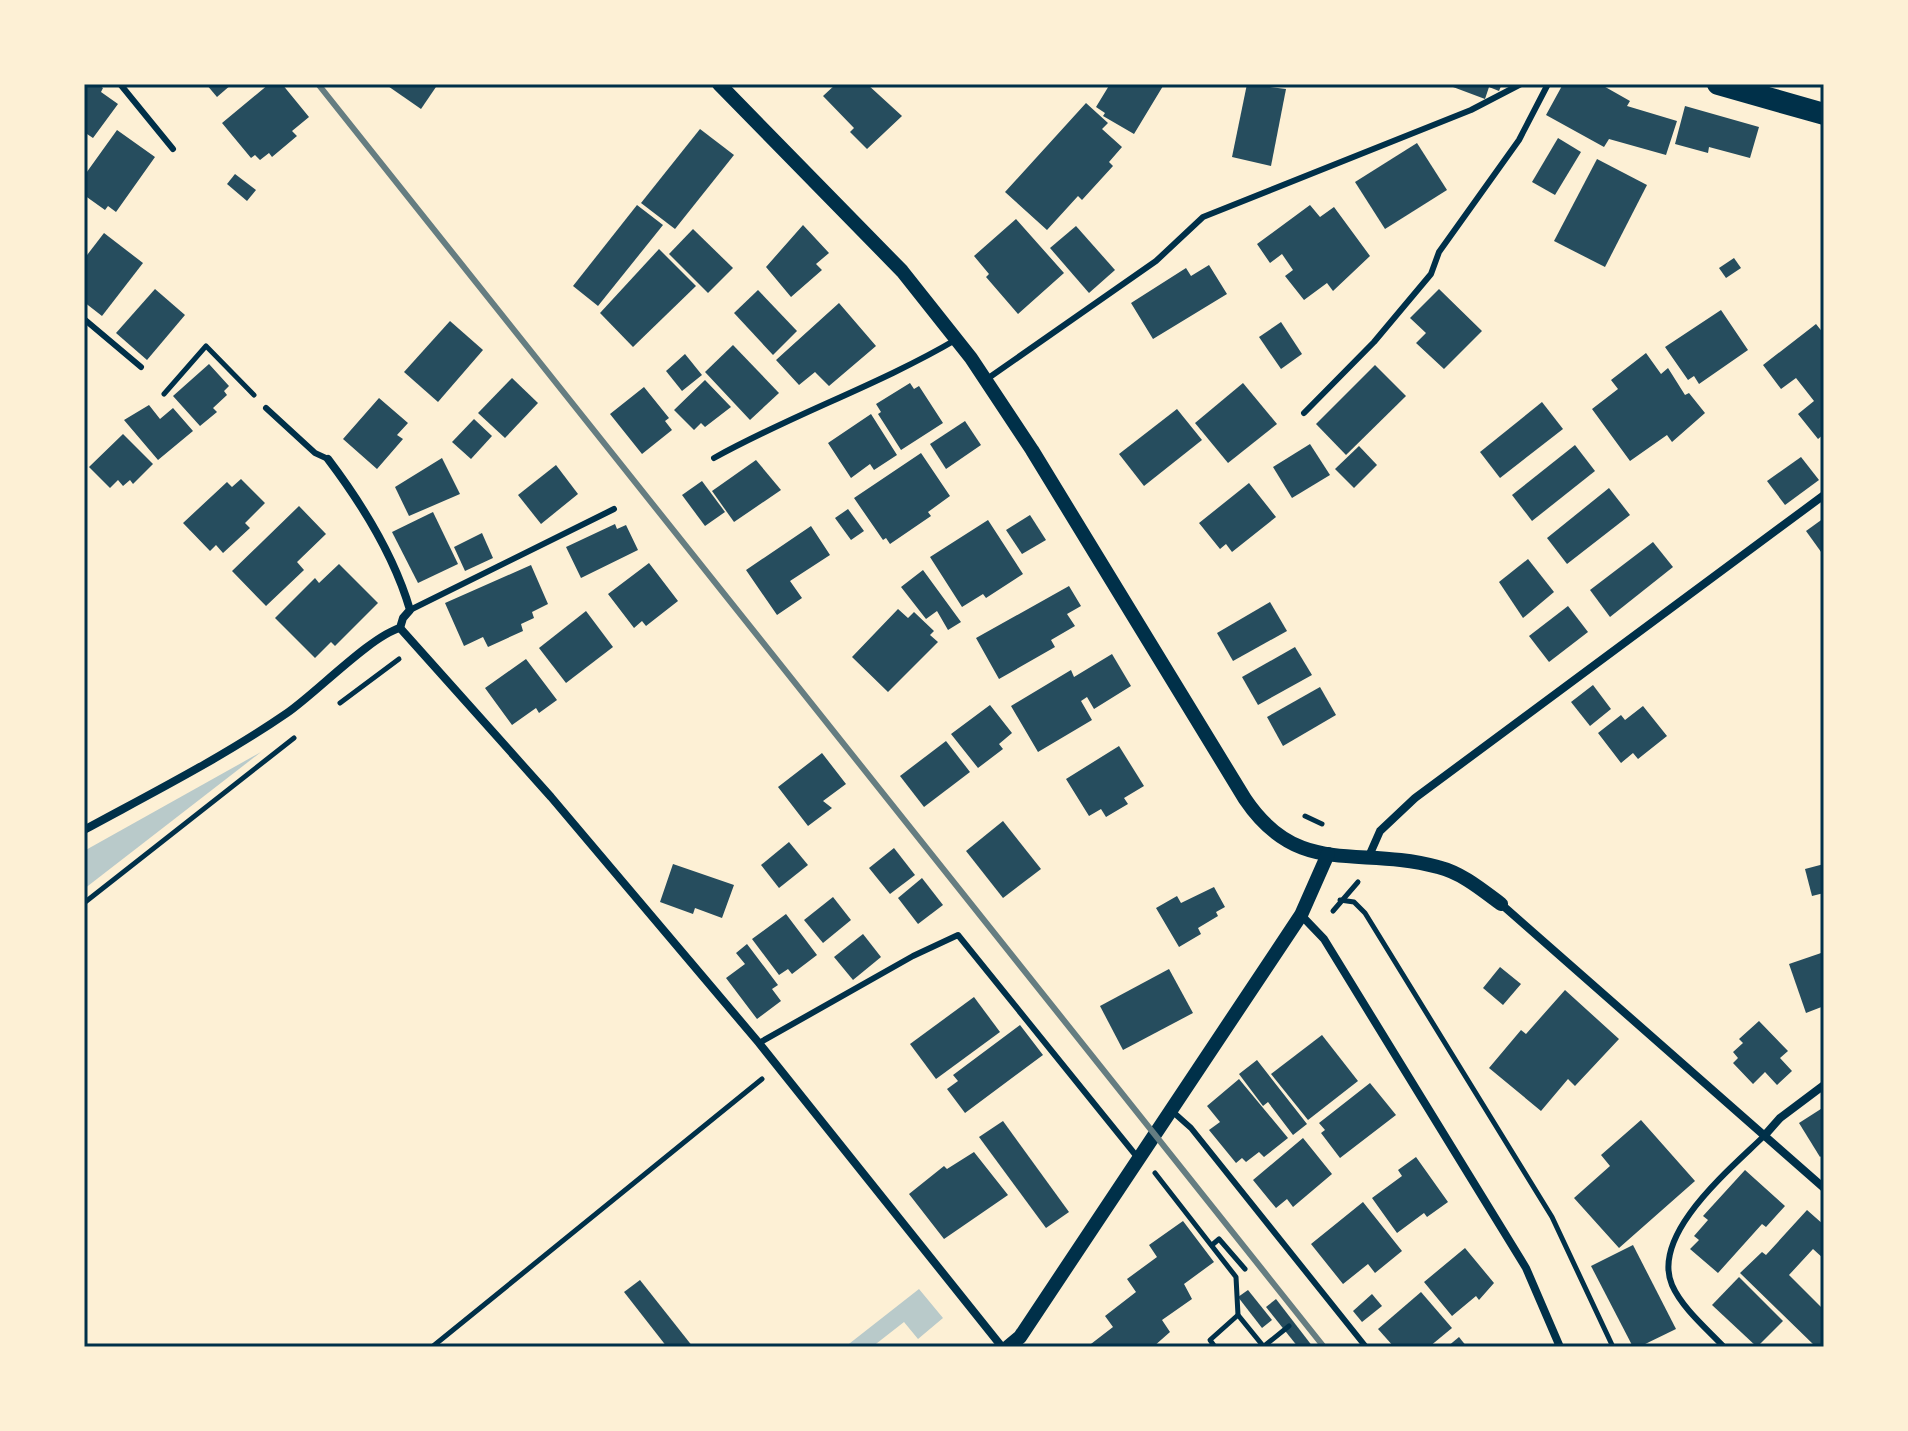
<svg xmlns="http://www.w3.org/2000/svg" width="1908" height="1431" viewBox="0 0 1908 1431" font-family="Arial,sans-serif">
<style>
.green{fill:#b9caca}
.building{fill:#264d5e}
.lines{fill:none;stroke-linecap:round;stroke-linejoin:round}
.path{stroke:#003049;stroke-width:5}
.service{stroke:#003049;stroke-width:6}
.minor{stroke:#003049;stroke-width:8}
.tertiary{stroke:#003049;stroke-width:14}
.trunk{stroke:#003049;stroke-width:22}
.rail{stroke:#657d81;stroke-width:6}
.neatline{fill:none;stroke:#003049;stroke-width:3}
</style>
<rect width="100%" height="100%" fill="#fdf0d5"/>
<g class="green">
<path d="M261 752 84 889V851Z"/>
<path d="M919 1289 943 1318 918 1339 904 1322 872 1347H845Z"/>
</g>
<g class="building">
<path d="M84 84H97L103 88 101 92 118 104 93 138 84 132Z"/>
<path d="M206 84H232L217 97Z"/>
<path d="M269 84H282L309 117 292 131 297 136 272 157 269 153 260 160 255 155 251 158 222 123Z"/>
<path d="M385 84H438L421 109Z"/>
<path d="M836 84H867L902 116 867 149 850 132 854 128 823 96Z"/>
<path d="M1110 84 1163 86 1134 134 1103 116 1105 113 1096 107Z"/>
<path d="M1247 84 1286 89 1271 166 1232 157Z"/>
<path d="M1445 84H1502L1499 91 1489 87 1485 99Z"/>
<path d="M1563 84H1600L1630 101 1627 106 1677 121 1666 155 1609 139 1604 147 1546 115Z"/>
<path d="M1086 103 1108 123 1102 129 1122 147 1109 162 1113 166 1082 200 1078 196 1047 230 1005 192Z"/>
<path d="M1685 106 1759 127 1750 158 1709 147 1708 153 1675 144Z"/>
<path d="M700 129 734 155 675 229 641 203Z"/>
<path d="M117 130 155 157 116 212 108 206 105 210 84 195V176Z"/>
<path d="M1558 138 1581 152 1555 195 1532 182Z"/>
<path d="M1417 143 1447 190 1385 229 1355 182Z"/>
<path d="M1597 159 1647 185 1605 267 1554 241Z"/>
<path d="M235 174 256 190 247 201 227 184Z"/>
<path d="M637 205 663 225 598 306 573 286Z"/>
<path d="M1310 205 1320 217 1334 207 1370 256 1333 291 1327 283 1304 300 1285 276 1293 270 1282 254 1270 263 1257 244Z"/>
<path d="M1016 219 1064 273 1018 314 986 277 989 274 974 256Z"/>
<path d="M803 225 829 253 816 264 822 270 791 297 766 267Z"/>
<path d="M1076 226 1115 270 1089 293 1050 248Z"/>
<path d="M693 229 733 268 708 293 669 254Z"/>
<path d="M104 233 143 263 102 316 84 302V259Z"/>
<path d="M659 249 696 286 633 347 600 313Z"/>
<path d="M1734 258 1741 268 1726 278 1719 268Z"/>
<path d="M1209 265 1227 294 1153 339 1131 303 1186 268 1191 276Z"/>
<path d="M155 289 185 315 147 360 116 333Z"/>
<path d="M1439 289 1482 331 1444 369 1416 343 1426 333 1410 318Z"/>
<path d="M758 290 797 331 773 355 734 313Z"/>
<path d="M839 303 876 346 829 386 815 372 799 385 776 360Z"/>
<path d="M1721 310 1748 350 1699 384 1694 376 1688 380 1665 347Z"/>
<path d="M450 321 483 350 438 402 404 372Z"/>
<path d="M1281 322 1302 354 1281 369 1259 337Z"/>
<path d="M1816 324 1824 334V434L1818 439 1798 414 1814 401 1796 378 1781 389 1763 365Z"/>
<path d="M733 345 779 393 750 420 705 372Z"/>
<path d="M1646 353 1661 374 1668 368 1685 395 1689 393 1705 413 1672 442 1667 435 1630 461 1592 409 1618 389 1611 380Z"/>
<path d="M685 354 702 375 682 391 666 371Z"/>
<path d="M209 364 229 386 224 391 227 395 213 408 217 412 200 426 173 396Z"/>
<path d="M1375 365 1406 396 1346 455 1316 424Z"/>
<path d="M512 378 538 403 505 438 478 413Z"/>
<path d="M705 380 731 407 705 427 701 423 694 430 674 410Z"/>
<path d="M910 383 914 389 919 386 943 423 901 450 878 414 881 412 876 404Z"/>
<path d="M1243 383 1277 424 1228 463 1195 423Z"/>
<path d="M644 387 669 418 665 421 672 430 642 454 610 414Z"/>
<path d="M379 398 408 423 397 435 403 439 377 469 343 439Z"/>
<path d="M1542 402 1563 429 1500 478 1480 452Z"/>
<path d="M149 405 160 419 173 408 193 431 158 460 124 420Z"/>
<path d="M1177 409 1202 440 1144 486 1119 454Z"/>
<path d="M871 414 897 455 874 470 870 464 851 478 828 443Z"/>
<path d="M474 419 492 436 471 459 452 442Z"/>
<path d="M965 421 981 445 946 469 930 444Z"/>
<path d="M123 434 153 464 133 484 130 480 123 486 118 480 110 488 89 467Z"/>
<path d="M1310 444 1330 475 1292 498 1273 467Z"/>
<path d="M1575 445 1595 471 1532 521 1512 495Z"/>
<path d="M1359 446 1377 465 1354 488 1335 469Z"/>
<path d="M921 453 950 496 928 512 931 516 890 544 886 538 883 540 854 498Z"/>
<path d="M1801 457 1819 480 1785 505 1767 481Z"/>
<path d="M442 458 460 494 409 516 395 487Z"/>
<path d="M756 460 781 490 734 522 712 491Z"/>
<path d="M556 465 578 494 541 524 518 495Z"/>
<path d="M241 479 265 503 245 523 250 528 223 553 216 545 210 551 183 523 227 482 232 487Z"/>
<path d="M702 481 725 512 705 526 682 495Z"/>
<path d="M1249 483 1276 517 1232 552 1226 544 1220 549 1199 523Z"/>
<path d="M1609 488 1630 515 1567 564 1547 538Z"/>
<path d="M299 506 326 534 297 562 304 570 266 606 232 571Z"/>
<path d="M848 509 864 531 851 540 835 518Z"/>
<path d="M433 512 458 564 418 583 392 532Z"/>
<path d="M1030 515 1046 540 1022 554 1006 530Z"/>
<path d="M1824 518V556L1806 531Z"/>
<path d="M988 520 1023 574 986 598 983 594 962 607 930 557Z"/>
<path d="M615 524 617 529 626 525 638 550 581 578 566 547Z"/>
<path d="M811 526 830 555 790 581 802 598 777 615 746 570Z"/>
<path d="M482 533 493 558 465 571 454 547Z"/>
<path d="M1653 542 1673 567 1610 617 1590 590Z"/>
<path d="M1528 559 1554 592 1523 618 1499 582Z"/>
<path d="M649 563 678 601 646 626 642 621 634 628 608 594Z"/>
<path d="M339 564 378 603 335 646 331 642 315 658 275 618 315 578 319 583Z"/>
<path d="M531 565 548 604 532 612 534 618 521 624 523 631 488 647 483 637 464 646 445 603Z"/>
<path d="M923 570 961 622 948 630 937 611 926 619 901 587Z"/>
<path d="M1069 586 1081 606 1067 614 1075 626 1051 640 1055 647 999 679 976 638Z"/>
<path d="M1270 602 1287 631 1233 661 1217 633Z"/>
<path d="M1568 606 1588 632 1549 662 1529 636Z"/>
<path d="M898 609 908 618 914 612 934 631 930 635 938 642 888 692 852 657Z"/>
<path d="M586 611 613 647 566 683 539 648Z"/>
<path d="M1295 647 1312 675 1258 705 1242 677Z"/>
<path d="M1112 654 1131 686 1094 709 1087 697 1081 701 1092 720 1038 752 1011 706 1071 670 1074 677Z"/>
<path d="M526 659 557 700 539 713 536 708 512 725 485 688Z"/>
<path d="M1593 685 1611 709 1590 726 1571 702Z"/>
<path d="M1320 687 1336 715 1283 746 1267 717Z"/>
<path d="M990 705 1012 733 999 744 1003 749 978 768 951 734Z"/>
<path d="M1643 706 1667 736 1638 759 1633 753 1621 763 1598 733 1621 715 1625 720Z"/>
<path d="M946 741 970 772 924 807 900 776Z"/>
<path d="M1119 746 1144 786 1124 798 1128 804 1106 817 1101 809 1089 816 1066 779Z"/>
<path d="M822 753 846 784 823 801 832 808 808 826 778 787Z"/>
<path d="M1003 821 1041 869 1003 898 966 851Z"/>
<path d="M789 842 808 865 779 888 761 865Z"/>
<path d="M894 848 915 875 890 894 869 868Z"/>
<path d="M673 864 734 885 722 918 695 908 693 914 660 902Z"/>
<path d="M1824 864V893L1812 896 1805 869Z"/>
<path d="M922 878 943 905 918 924 898 898Z"/>
<path d="M1214 887 1225 907 1216 912 1218 916 1198 928 1201 934 1179 947 1156 908 1177 896 1181 903Z"/>
<path d="M833 897 851 920 823 943 804 920Z"/>
<path d="M786 914 817 955 792 974 788 969 779 975 752 939Z"/>
<path d="M863 934 881 957 853 980 834 957Z"/>
<path d="M747 944 778 985 772 989 781 1001 757 1019 726 978 745 964 736 953Z"/>
<path d="M1824 952V1006L1806 1013 1789 964Z"/>
<path d="M1500 967 1521 984 1503 1005 1483 988Z"/>
<path d="M1169 969 1193 1013 1123 1050 1100 1006Z"/>
<path d="M1565 990 1619 1039 1575 1086 1568 1079 1541 1111 1489 1068 1521 1030 1526 1034Z"/>
<path d="M974 997 1000 1032 936 1079 910 1044Z"/>
<path d="M1759 1021 1788 1051 1780 1058 1792 1071 1777 1085 1765 1072 1753 1084 1733 1063 1738 1058 1733 1052 1743 1043 1739 1039Z"/>
<path d="M1020 1025 1043 1055 965 1113 947 1089 958 1081 953 1075Z"/>
<path d="M1322 1035 1358 1081 1308 1120 1271 1074Z"/>
<path d="M1257 1060 1307 1124 1293 1135 1268 1102 1263 1106 1239 1074Z"/>
<path d="M1239 1079 1288 1138 1264 1157 1259 1152 1246 1162 1242 1158 1236 1163 1209 1130 1220 1122 1207 1106Z"/>
<path d="M1370 1083 1396 1115 1340 1158 1321 1133 1325 1130 1319 1123Z"/>
<path d="M1824 1107V1154L1820 1157 1799 1123Z"/>
<path d="M1641 1120 1695 1181 1619 1248 1574 1198 1610 1166 1601 1155Z"/>
<path d="M1003 1121 1069 1212 1046 1228 979 1137Z"/>
<path d="M1303 1138 1332 1174 1293 1207 1287 1199 1276 1208 1253 1180Z"/>
<path d="M974 1152 1008 1195 944 1239 909 1194 944 1166 947 1169Z"/>
<path d="M1416 1157 1448 1202 1427 1217 1424 1213 1397 1233 1372 1198 1402 1176 1398 1170Z"/>
<path d="M1745 1170 1785 1206 1766 1227 1762 1224 1718 1273 1690 1249 1699 1240 1694 1236 1708 1220 1703 1216Z"/>
<path d="M1363 1202 1402 1251 1375 1273 1368 1264 1343 1284 1311 1244Z"/>
<path d="M1807 1210 1824 1225V1259L1813 1249 1789 1275 1824 1310V1347H1816L1740 1273 1762 1252 1766 1255Z"/>
<path d="M1183 1221 1214 1262 1184 1284 1192 1299 1162 1320 1170 1332 1153 1347H1087L1113 1327 1105 1316 1136 1292 1127 1279 1157 1257 1149 1245Z"/>
<path d="M1633 1245 1676 1329 1639 1347H1633L1591 1266Z"/>
<path d="M1465 1248 1494 1283 1479 1300 1476 1296 1452 1316 1424 1282Z"/>
<path d="M1739 1277 1783 1321 1757 1347 1712 1305Z"/>
<path d="M640 1280 693 1347H667L624 1292Z"/>
<path d="M1248 1290 1272 1320 1262 1328 1238 1297Z"/>
<path d="M1421 1292 1452 1328 1429 1347H1394L1378 1329Z"/>
<path d="M1372 1294 1382 1306 1362 1322 1353 1311Z"/>
<path d="M1276 1299 1313 1347H1298L1266 1307Z"/>
<path d="M1459 1337 1467 1347H1447Z"/>
</g>
<g class="lines">
<g class="path">
<path d="M164 394 206 346 254 395"/>
<path d="M340 703 399 659"/>
<path d="M1305 816 1322 824"/>
<path d="M1340 900 1354 902 1365 913 1552 1217 1613 1347"/>
<path d="M84 903 294 738"/>
<path d="M1333 911 1358 882"/>
<path d="M1155 1173 1236 1277 1238 1315 1264 1347"/>
<path d="M1212 1245 1219 1239 1245 1269"/>
<path d="M432 1347 762 1079"/>
<path d="M1215 1347 1210 1340 1238 1315"/>
<path d="M1263 1347 1289 1326"/>
</g>
<g class="service">
<path d="M120 84 173 149"/>
<path d="M84 319 141 367"/>
<path d="M987 379 1156 261 1203 217 1471 110 1521 84"/>
<path d="M266 408 315 453 328 459"/>
<path d="M1304 413 1374 342 1431 274 1439 252 1519 140 1548 84"/>
<path d="M714 458C793 414 879 385 957 339"/>
<path d="M410 610 614 509"/>
<path d="M759 1043 913 956 958 935 1138 1158"/>
<path d="M1173 1112 1191 1128 1366 1347"/>
<path d="M1724 1347C1707 1329 1682 1308 1672 1285 1650 1233 1734 1166 1765 1135"/>
</g>
<g class="minor">
<path d="M328 459C362 504 394 555 410 610L403 618 400 628"/>
<path d="M400 628 551 797 759 1043 1002 1347"/>
<path d="M84 830C152 793 223 757 287 713 316 693 371 636 400 628"/>
<path d="M1369 856 1380 831 1415 798 1824 495"/>
<path d="M1501 904 1824 1188"/>
<path d="M1301 915 1324 939 1526 1268 1560 1347"/>
<path d="M1765 1135 1780 1118 1824 1085"/>
</g>
<g class="tertiary">
<path d="M719 84 902 271 971 358 1032 450 1245 799C1299 879 1358 845 1438 867 1462 873 1481 889 1501 904"/>
<path d="M1008 1347 1020 1337 1301 915 1328 854"/>
</g>
<path class="trunk" d="M1718 84 1824 114"/>
<path class="rail" d="M318 84 1324 1347"/>
</g>
<rect width="1908" height="1431" fill="none" stroke="#fdf0d5" stroke-width="172"/>
<rect x="86" y="86" width="1736" height="1259" class="neatline"/>
</svg>
